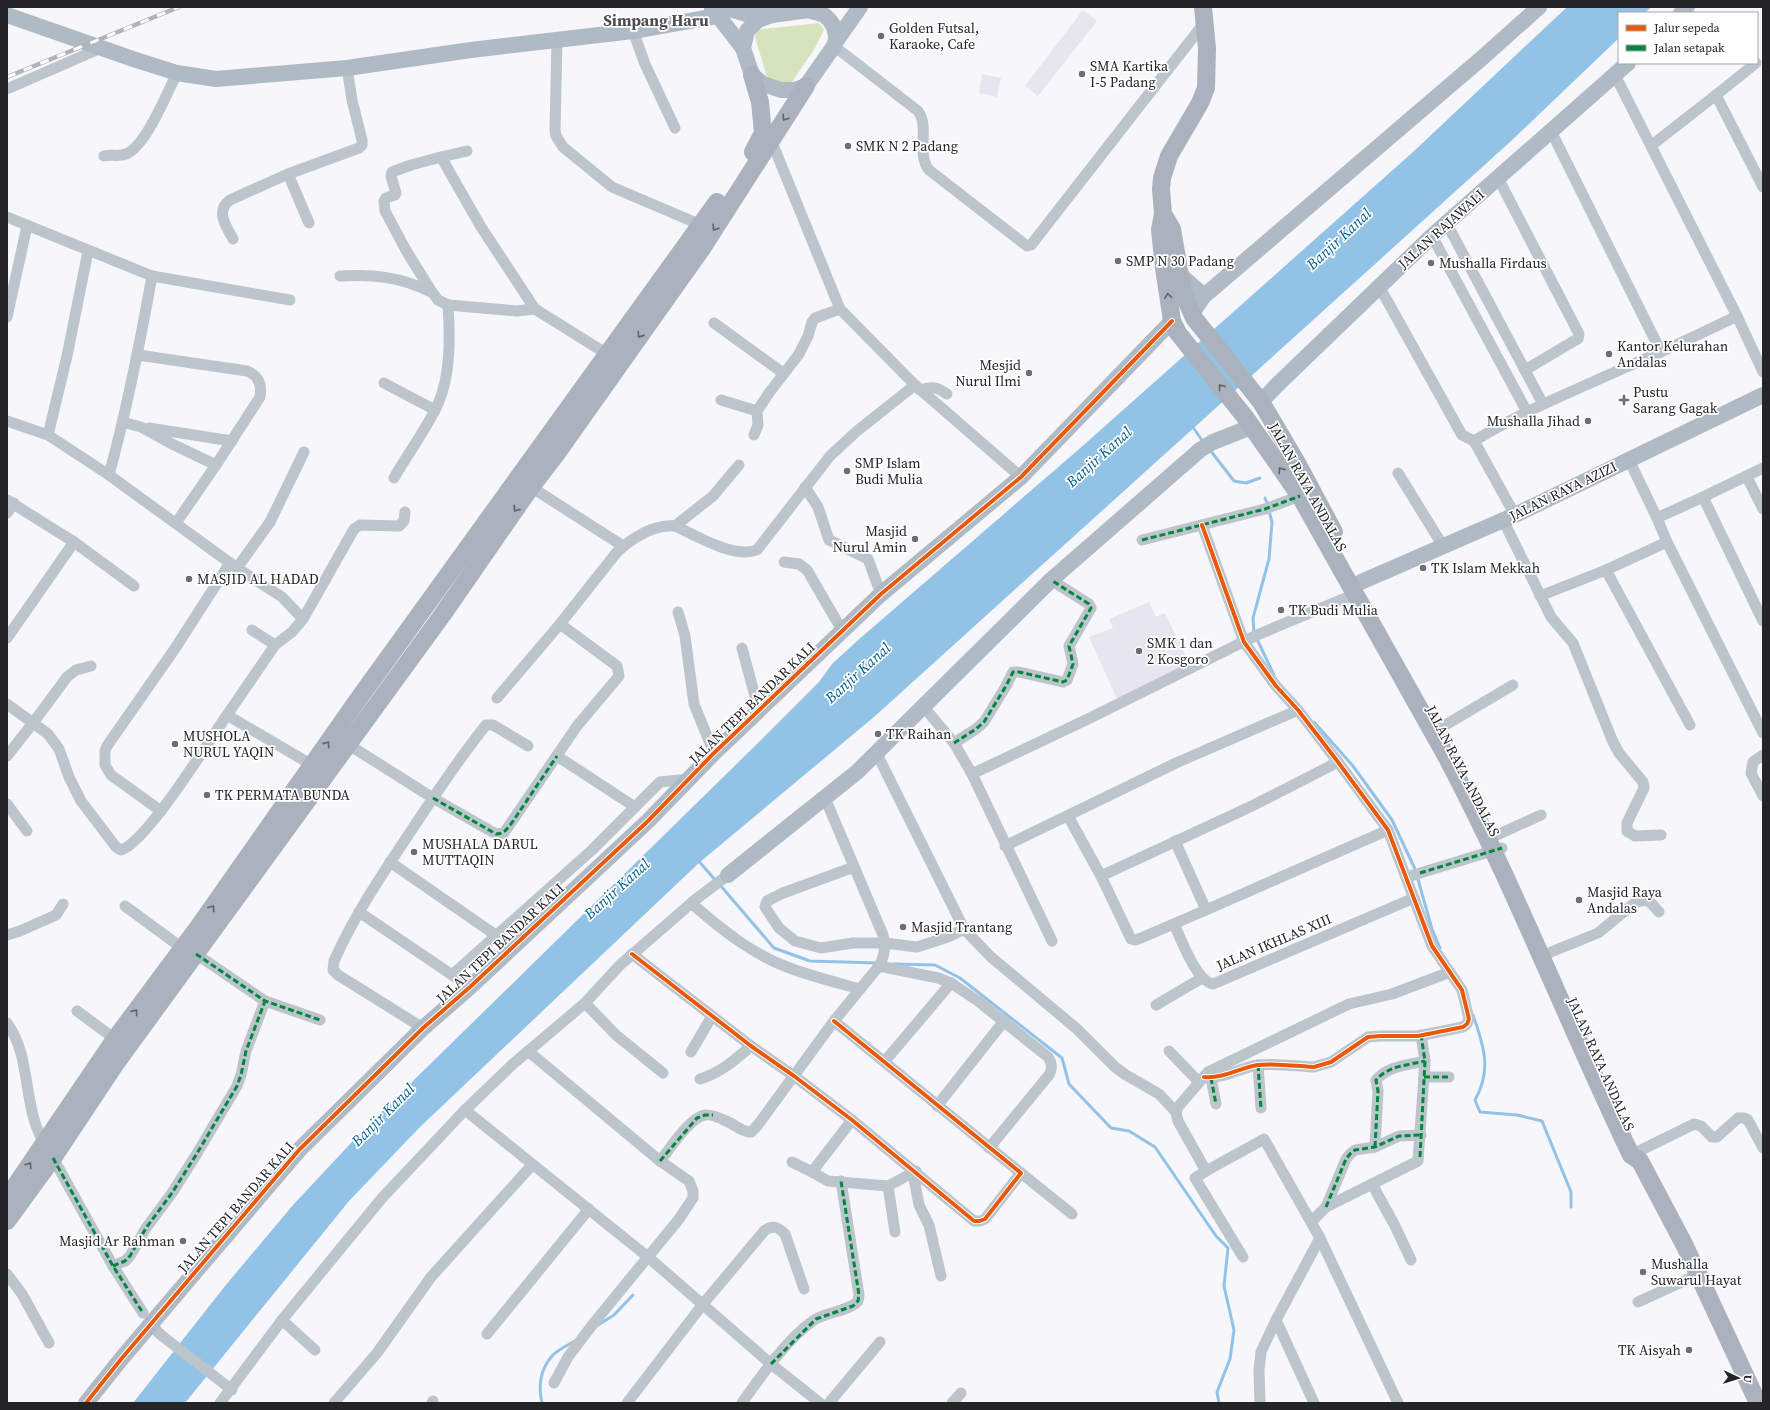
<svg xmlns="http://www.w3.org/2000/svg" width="1770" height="1410" viewBox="0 0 1770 1410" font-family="'Source Serif 4',serif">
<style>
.built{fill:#e7e5ee}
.green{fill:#d7e3bc}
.water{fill:#92c3e7}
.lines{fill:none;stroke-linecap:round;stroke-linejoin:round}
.stream{stroke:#92c3e7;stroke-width:3}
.street{stroke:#bcc4cc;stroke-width:11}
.secondary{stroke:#b0bac4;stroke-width:16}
.primary{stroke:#a9b2bd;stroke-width:18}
.rail-casing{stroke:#afb3ba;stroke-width:4.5}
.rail{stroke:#fff;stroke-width:3;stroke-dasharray:9;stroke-linecap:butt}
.quiet{stroke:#00873e;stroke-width:3;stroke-dasharray:6 3;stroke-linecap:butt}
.cycleway-casing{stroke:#fff;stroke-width:6}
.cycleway{stroke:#e8590c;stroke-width:4}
.oneway{stroke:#60636a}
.poi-dot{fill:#6e6d71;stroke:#fff;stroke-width:1.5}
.labels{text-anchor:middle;stroke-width:3.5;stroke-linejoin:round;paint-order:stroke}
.poi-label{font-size:14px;fill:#242326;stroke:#fff;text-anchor:start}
.street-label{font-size:14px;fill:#242326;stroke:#fff}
.water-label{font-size:15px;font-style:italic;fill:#025d8c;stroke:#fff}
.quarter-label{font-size:16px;font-weight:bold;fill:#4e4d52;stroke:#fff}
</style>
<rect width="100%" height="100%" fill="#f7f6fb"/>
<g class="built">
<path d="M1083 10 1097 21 1038 96 1025 86Z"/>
<path d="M982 74 1001 78 997 97 979 93Z"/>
<path d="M1149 602 1156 617 1165 613 1190 665 1117 699 1089 637 1113 628 1109 619Z"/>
</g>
<path class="green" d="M819 23 824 30 815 48 792 82 783 86 767 77 755 37 757 31 763 29Z"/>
<path class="water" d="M1567 7H1651L1645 13H1619V38L1510 142 874 717 700 862 419 1128 349 1201 185 1403H133L225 1286 293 1205 366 1127 760 741 819 682 832 664 857 641 1078 450 1413 152Z"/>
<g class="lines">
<g class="stream">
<path d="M1192 426 1204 443"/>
<path d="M1210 450 1234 481 1246 483 1260 478"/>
<path d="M1265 498 1268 505"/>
<path d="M1269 511 1272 522 1269 559 1253 618 1254 633 1274 675"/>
<path d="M1314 722 1353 766 1392 820 1415 869 1432 929 1440 948"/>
<path d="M697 859 716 881"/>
<path d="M720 885 774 948 810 961 877 963"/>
<path d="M893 964 935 965 960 978 1062 1058 1069 1084 1111 1128 1129 1131 1155 1147 1216 1236 1228 1248 1224 1286 1234 1330 1230 1359 1217 1392 1219 1403"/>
<path d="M1473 1015C1484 1046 1492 1070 1475 1100L1480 1112 1517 1115 1542 1121 1571 1192V1207"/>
<path d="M598 1325 614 1315 633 1295"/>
<path d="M542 1403C538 1386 540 1370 552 1356 557 1350 568 1345 575 1341"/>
</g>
<g class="street">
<path d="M633 31 645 64 675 128"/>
<path d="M557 41 555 130 556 136 563 147 612 187 701 225"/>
<path d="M834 46 918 111C930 127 916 154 929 170L1027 246 1031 245 1205 22"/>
<path d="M1615 75 1737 316"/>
<path d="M7 89 101 48"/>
<path d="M1716 95 1756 63"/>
<path d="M1551 131 1661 352"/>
<path d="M768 138 771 140 840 309 915 385 1021 477"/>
<path d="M1652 145 1716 95 1763 187"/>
<path d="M104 156C111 154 118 157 126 154 146 146 167 93 177 73"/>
<path d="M441 157 467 151"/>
<path d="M288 174 309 223"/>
<path d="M1498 178 1579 334 1578 339 1574 341 1525 370"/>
<path d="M7 217 152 276 290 300"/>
<path d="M1447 224 1543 404"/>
<path d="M1432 236 1527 412"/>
<path d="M233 239C226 226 215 211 230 200L288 174 359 148 362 145V140L352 100 347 68"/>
<path d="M340 276C373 274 401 277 431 292"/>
<path d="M1379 286 1462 435 1474 441 1515 515"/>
<path d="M535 309 517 311 448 305 438 300 432 292 407 252 385 211 384 201 386 198 395 195 396 193 391 176 392 172 411 165 441 157 481 227 535 309 607 354"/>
<path d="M7 317 27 226"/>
<path d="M714 323 783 373"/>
<path d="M384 383 435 410"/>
<path d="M920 390C932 386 937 387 947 394"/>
<path d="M721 400 757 411"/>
<path d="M7 421 48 435 109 475 237 568 282 597 303 619"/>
<path d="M123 422 141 427 172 444 216 465 260 397C262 385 259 376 247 371L138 355"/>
<path d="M149 428 232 441"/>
<path d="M48 435 67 356 88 251"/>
<path d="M754 435 758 425 757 411 769 393 799 354 808 336 812 322 815 318 840 309"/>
<path d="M1474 441C1521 412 1573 391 1624 368 1662 352 1700 334 1737 316L1763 372"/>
<path d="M1629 460 1657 518 1703 497 1763 468"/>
<path d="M1398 473 1443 546"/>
<path d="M109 475C127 409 140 343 152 276"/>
<path d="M1747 477 1763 509"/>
<path d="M394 478C407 455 427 428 438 404 451 374 450 337 448 305"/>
<path d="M531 487 623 546"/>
<path d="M805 487 818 507 829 540 868 559 881 594"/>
<path d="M1703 497 1763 621"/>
<path d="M7 500 74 542 134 586"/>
<path d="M7 513 14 503"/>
<path d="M1657 518 1667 542 1763 733"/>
<path d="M1503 520 1551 617 1573 643 1613 742 1619 753 1643 782 1644 788 1627 823V831L1635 836 1661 835"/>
<path d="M176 523 216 465"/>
<path d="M1202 525 1244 642 1276 686 1298 710 1338 762 1388 830 1432 946 1462 990 1469 1019 1467 1024 1463 1027 1418 1036H1380L1368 1037 1331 1062 1314 1067C1297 1066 1273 1063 1258 1065 1239 1068 1223 1079 1204 1077"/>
<path d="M675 526 713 496 739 465"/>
<path d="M1142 540 1265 509 1300 496"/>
<path d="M784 562 799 564 807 570 843 632"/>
<path d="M237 568 270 522 304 452"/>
<path d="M1606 570 1667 542"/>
<path d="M1540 596 1606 570 1690 725"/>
<path d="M678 612 685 636 694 704 714 753"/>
<path d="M252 630 275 645"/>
<path d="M7 638 74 542"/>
<path d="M742 648 759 711"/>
<path d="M91 666 76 670 67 677 33 723 48 734 59 749 69 777 81 801 116 847 121 850C146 843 209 741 227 715L312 765"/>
<path d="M497 698 560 624 617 552C632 538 654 524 675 526 697 536 734 559 757 550L830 456 857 431 915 385"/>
<path d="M7 704 33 723 7 756"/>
<path d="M923 706 954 743 972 774 1052 941"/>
<path d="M227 715 275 645 292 632 303 619 354 529 360 525 399 526 404 521 405 512"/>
<path d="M1442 727 1513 685"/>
<path d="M954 743 976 729 984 722 1006 686 1013 672H1019L1063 682 1067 680 1073 664 1069 646 1091 608 1089 604 1051 580"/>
<path d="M349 745 433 798 496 834 504 833 577 726 619 676 617 666 560 624"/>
<path d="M876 752 964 929 991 957 1077 1029 1115 1067 1126 1075 1159 1094 1176 1112"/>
<path d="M1763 755 1753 762 1751 773 1763 796"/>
<path d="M557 756 635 807"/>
<path d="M972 774 1090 718 1257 635 1355 594"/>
<path d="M7 804 27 831"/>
<path d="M161 811 111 775 105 765V751L107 746 174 650 230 563"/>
<path d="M1068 816 1101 876 1131 939 1135 940 1141 938 1206 910"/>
<path d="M1497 835 1541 815"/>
<path d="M1175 841 1206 910 1388 830"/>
<path d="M1005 846 1176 763 1298 710"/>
<path d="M390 862 513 947"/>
<path d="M854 867 783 893 767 901 765 907 779 928 795 941 821 948 853 943H885L917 947 948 937 964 929"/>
<path d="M1101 876 1254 805 1338 762"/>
<path d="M1407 877 1502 848"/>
<path d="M691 903C720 928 750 953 787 967 810 976 835 982 860 989"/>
<path d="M125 906 182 948"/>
<path d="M359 912 470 987"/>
<path d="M1174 924C1181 939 1196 981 1213 984L1414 898"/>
<path d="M7 935 20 931 56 915 63 904"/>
<path d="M1551 952 1598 933 1636 902 1646 900 1651 903 1659 912"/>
<path d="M196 954 265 1001 320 1020"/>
<path d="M632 954 751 1046 794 1076 852 1120 974 1221H980L985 1219 1021 1173 834 1021"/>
<path d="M879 966 938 978 951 983 978 1001 1048 1057C1052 1063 1053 1068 1049 1075L989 1148"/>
<path d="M452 975 592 850 660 782 689 779"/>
<path d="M585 1003 616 1035 663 1073"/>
<path d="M1156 1005 1202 978"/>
<path d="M77 1011 115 1039"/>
<path d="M7 1023C32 1057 22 1106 44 1143"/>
<path d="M423 1028 338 975 333 970 334 961C353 918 379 879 405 840 431 801 456 762 486 725H493L528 746"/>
<path d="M528 1051 660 1161 689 1181 693 1191V1198L679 1219 593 1324 568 1357 554 1383"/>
<path d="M1169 1051 1199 1082"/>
<path d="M691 1052 712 1016"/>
<path d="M885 1061 951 983"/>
<path d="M1258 1065 1261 1108"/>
<path d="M1424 1077H1449"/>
<path d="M1211 1078 1216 1104"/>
<path d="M700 1079C720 1073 735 1060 751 1046"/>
<path d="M937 1106 1004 1021"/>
<path d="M465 1110 648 1257 771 1364 820 1403"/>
<path d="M852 1120 812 1172 828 1181 888 1186 916 1171"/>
<path d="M1375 1147 1378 1091 1376 1080C1388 1066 1408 1065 1425 1061"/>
<path d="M1631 1155 1694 1124 1701 1126 1712 1137H1717L1738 1118H1744L1748 1120 1763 1148"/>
<path d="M53 1158 113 1266 143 1313"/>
<path d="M660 1161C670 1149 690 1117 705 1115 712 1114 720 1118 726 1121 734 1124 742 1132 751 1132L757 1126 834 1021 879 966C885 956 886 947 883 935L825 798"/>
<path d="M792 1162 812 1172"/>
<path d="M1206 1171 1195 1178 1243 1257"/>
<path d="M913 1173 919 1205 929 1225 941 1276"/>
<path d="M1021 1173 1072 1214"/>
<path d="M1372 1184 1395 1226 1411 1260"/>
<path d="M888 1186 895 1232"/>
<path d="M1326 1207 1346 1159 1350 1154 1355 1150 1375 1147 1399 1136 1421 1135"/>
<path d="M1311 1222 1326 1207 1418 1161 1425 1061 1421 1035"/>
<path d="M113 1266 125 1261 130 1256 146 1228 172 1193 196 1155 237 1086 241 1075 246 1051 265 1001"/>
<path d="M7 1274 22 1294 49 1343"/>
<path d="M1638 1302 1699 1274"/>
<path d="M282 1320 315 1350"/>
<path d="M1276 1320 1314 1403"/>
<path d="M150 1324 161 1335 232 1390"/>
<path d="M487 1334 589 1209"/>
<path d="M220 1403 282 1320 382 1198 465 1110 513 1064 585 1003 620 965 695 900 728 875"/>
<path d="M334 1403 377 1353 431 1277 532 1165"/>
<path d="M432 1403 433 1401"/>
<path d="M627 1403 703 1304 765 1230C774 1225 778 1227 785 1234L804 1289"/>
<path d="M742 1403C761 1376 787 1339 814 1320 826 1312 850 1311 858 1301L859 1295 841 1181"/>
<path d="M829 1403 880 1342"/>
<path d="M952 1403 961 1393"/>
<path d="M1260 1403 1259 1370 1261 1352 1276 1320 1320 1238"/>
<path d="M1398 1403 1320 1238 1264 1139 1206 1171 1178 1121 1176 1112 1178 1107 1208 1072 1349 1004 1392 994 1450 972"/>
</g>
<g class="secondary">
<path d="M723 7 750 15H769"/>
<path d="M712 8 743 48"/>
<path d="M809 10C813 12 820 13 824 15 834 22 839 36 834 46L806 86 794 90H781L763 84 752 75 743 48 747 31 758 20 772 15Z"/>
<path d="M1681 13 1687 7"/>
<path d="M7 15 133 59 177 73 216 79 347 68 471 50 633 31 717 16"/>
<path d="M837 40 860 7"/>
<path d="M1179 274 1204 296"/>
<path d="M1192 313 1204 296 1482 58 1539 7"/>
<path d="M1261 402 1277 385 1432 236 1628 63"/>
<path d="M1361 582 1515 515 1763 395"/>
<path d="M728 875 857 772 1051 580 1200 450 1213 442 1251 427"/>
<path d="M86 1403 122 1358 299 1150 423 1028 470 987 648 821 714 753 881 594 1021 477 1172 321"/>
</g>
<g class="primary">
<path d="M1203 7 1207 48 1206 88 1200 103 1169 156 1162 178 1161 189 1163 214 1160 230 1164 268 1172 321 1178 333 1245 417 1300 496 1445 754C1514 884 1567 1022 1631 1155L1640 1161 1685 1246 1758 1403"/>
<path d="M752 75 760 102 763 133 753 152"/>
<path d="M1163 214 1172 229 1183 293 1194 318 1261 402 1296 461 1334 532"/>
<path d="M7 1198 115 1039 197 929 357 701 717 202"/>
<path d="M7 1221 53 1158 114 1066 443 614 531 487 557 453 703 247 806 86"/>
</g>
<g class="rail-casing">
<path id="rail" d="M7 77 179 7"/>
</g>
<use href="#rail" class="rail"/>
<g class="quiet">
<path d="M1142 540 1265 509 1300 496"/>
<path d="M954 743 976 729 984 722 1006 686 1013 672H1019L1063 682 1067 680 1073 664 1069 646 1091 608 1089 604 1051 580"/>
<path d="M433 798 496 834C504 834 506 830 511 824L557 756"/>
<path d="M1420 873 1502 848"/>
<path d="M196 954 265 1001 320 1020"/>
<path d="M1258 1065 1261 1108"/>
<path d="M1424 1077H1449"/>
<path d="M1211 1078 1216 1104"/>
<path d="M1375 1147 1378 1091 1376 1080C1388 1066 1408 1065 1425 1061"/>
<path d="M1420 1157 1425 1061 1421 1035"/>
<path d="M53 1158 113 1266 143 1313"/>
<path d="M660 1161 697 1118 705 1115H713"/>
<path d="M1326 1207 1346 1159 1350 1154 1355 1150 1375 1147 1399 1136 1421 1135"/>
<path d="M113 1266 125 1261 130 1256 146 1228 172 1193 196 1155 237 1086 241 1075 246 1051 265 1001"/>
<path d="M771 1364 816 1319 853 1306 858 1301 859 1295 841 1181"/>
</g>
<g class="cycleway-casing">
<g id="cycleway">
<path d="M1202 525 1244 642 1276 686 1298 710 1338 762 1388 830 1432 946 1462 990 1469 1019 1467 1024 1463 1027 1418 1036H1380L1368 1037 1331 1062 1314 1067C1297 1066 1273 1063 1258 1065 1239 1068 1223 1079 1204 1077"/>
<path d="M632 954 751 1046 794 1076 852 1120 974 1221H980L985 1219 1021 1173 834 1021"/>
<path d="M86 1403 122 1358 299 1150 423 1028 470 987 648 821 714 753 881 594 1021 477 1172 321"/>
</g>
</g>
<use href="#cycleway" class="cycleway"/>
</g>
<defs><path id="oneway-chevron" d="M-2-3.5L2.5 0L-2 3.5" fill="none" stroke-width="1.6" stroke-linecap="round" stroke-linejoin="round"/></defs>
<g class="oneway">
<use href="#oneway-chevron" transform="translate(785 118) rotate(123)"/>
<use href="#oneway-chevron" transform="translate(715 228) rotate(123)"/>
<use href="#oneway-chevron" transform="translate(1168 296) rotate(-98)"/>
<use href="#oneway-chevron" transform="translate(640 335) rotate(125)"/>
<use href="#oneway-chevron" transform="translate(1221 387) rotate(-129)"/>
<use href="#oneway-chevron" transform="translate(1281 470) rotate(-125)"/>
<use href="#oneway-chevron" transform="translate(516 509) rotate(125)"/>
<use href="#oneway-chevron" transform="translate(327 744) rotate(-55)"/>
<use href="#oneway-chevron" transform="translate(212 908) rotate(-54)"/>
<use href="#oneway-chevron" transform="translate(135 1012) rotate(-53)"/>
<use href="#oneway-chevron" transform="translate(29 1165) rotate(-56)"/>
</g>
<g class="poi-dot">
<circle cx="881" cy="36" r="4"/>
<circle cx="1082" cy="74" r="4"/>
<circle cx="848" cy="146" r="4"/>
<circle cx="1118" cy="261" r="4"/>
<circle cx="1431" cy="263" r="4"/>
<circle cx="1609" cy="354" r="4"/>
<circle cx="1029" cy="373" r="4"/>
<path d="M1622 394h4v4h4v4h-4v4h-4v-4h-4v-4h4z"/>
<circle cx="1588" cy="421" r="4"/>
<circle cx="847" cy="471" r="4"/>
<circle cx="915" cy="539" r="4"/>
<circle cx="1423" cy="568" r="4"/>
<circle cx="189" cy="579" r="4"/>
<circle cx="1281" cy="610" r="4"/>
<circle cx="1139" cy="651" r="4"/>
<circle cx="878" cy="734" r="4"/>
<circle cx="175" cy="744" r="4"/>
<circle cx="207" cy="795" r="4"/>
<circle cx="414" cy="852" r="4"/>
<circle cx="1579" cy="900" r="4"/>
<circle cx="903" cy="927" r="4"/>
<circle cx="183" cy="1241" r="4"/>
<circle cx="1643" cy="1272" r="4"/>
<circle cx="1689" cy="1350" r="4"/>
</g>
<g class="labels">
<g class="poi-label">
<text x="889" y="33">Golden Futsal,<tspan x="889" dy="16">Karaoke, Cafe</tspan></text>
<text x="1090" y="71">SMA Kartika<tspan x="1090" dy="16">I-5 Padang</tspan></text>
<text x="856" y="151">SMK N 2 Padang</text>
<text x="1126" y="266">SMP N 30 Padang</text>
<text x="1439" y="268">Mushalla Firdaus</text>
<text x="1617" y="351">Kantor Kelurahan<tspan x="1617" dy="16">Andalas</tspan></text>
<text x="1021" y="370" text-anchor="end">Mesjid<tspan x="1021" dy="16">Nurul Ilmi</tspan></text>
<text x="1633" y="397">Pustu<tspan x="1633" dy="16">Sarang Gagak</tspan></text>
<text x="1580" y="426" text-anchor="end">Mushalla Jihad</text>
<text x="855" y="468">SMP Islam<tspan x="855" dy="16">Budi Mulia</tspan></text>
<text x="907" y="536" text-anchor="end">Masjid<tspan x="907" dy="16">Nurul Amin</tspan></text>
<text x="1431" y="573">TK Islam Mekkah</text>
<text x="197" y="584">MASJID AL HADAD</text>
<text x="1289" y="615">TK Budi Mulia</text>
<text x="1147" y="648">SMK 1 dan<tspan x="1147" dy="16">2 Kosgoro</tspan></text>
<text x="886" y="739">TK Raihan</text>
<text x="183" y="741">MUSHOLA<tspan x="183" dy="16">NURUL YAQIN</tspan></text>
<text x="215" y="800">TK PERMATA BUNDA</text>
<text x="422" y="849">MUSHALA DARUL<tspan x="422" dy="16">MUTTAQIN</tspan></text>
<text x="1587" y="897">Masjid Raya<tspan x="1587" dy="16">Andalas</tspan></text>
<text x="911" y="932">Masjid Trantang</text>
<text x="175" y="1246" text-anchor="end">Masjid Ar Rahman</text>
<text x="1651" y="1269">Mushalla<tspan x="1651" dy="16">Suwarul Hayat</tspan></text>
<text x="1681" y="1355" text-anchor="end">TK Aisyah</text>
</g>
<g class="street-label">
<text transform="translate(1441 229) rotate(-42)" y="5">JALAN RAJAWALI</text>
<text transform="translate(1308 487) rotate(61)" y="5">JALAN RAYA ANDALAS</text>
<text transform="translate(1563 491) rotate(-26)" y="5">JALAN RAYA AZIZI</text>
<text transform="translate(752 703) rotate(-44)" y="5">JALAN TEPI BANDAR KALI</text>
<text transform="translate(1463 771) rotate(63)" y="5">JALAN RAYA ANDALAS</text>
<text transform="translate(1274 942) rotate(-23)" y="5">JALAN IKHLAS XIII</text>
<text transform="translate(500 943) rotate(-43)" y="5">JALAN TEPI BANDAR KALI</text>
<text transform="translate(1601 1064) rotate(66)" y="5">JALAN RAYA ANDALAS</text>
<text transform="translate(236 1207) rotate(-49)" y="5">JALAN TEPI BANDAR KALI</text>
</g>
<g class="water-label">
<text transform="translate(1339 239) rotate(-43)" y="5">Banjir Kanal</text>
<text transform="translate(1099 457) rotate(-42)" y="5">Banjir Kanal</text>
<text transform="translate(858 673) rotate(-42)" y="5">Banjir Kanal</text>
<text transform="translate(617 889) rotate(-42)" y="5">Banjir Kanal</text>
<text transform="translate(383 1115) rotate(-45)" y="5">Banjir Kanal</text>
</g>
<g class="quarter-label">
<text x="656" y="26">Simpang Haru</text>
</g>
</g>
<rect width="1770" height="1410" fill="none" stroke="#242326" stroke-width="16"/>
<rect x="1618" y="12" width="140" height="52" fill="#ffffff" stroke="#a7a7a8"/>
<rect x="1626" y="25" width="20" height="6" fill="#e8590c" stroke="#a7a7a8"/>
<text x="1654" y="32" font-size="12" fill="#242326">Jalur sepeda</text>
<rect x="1626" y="45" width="20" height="6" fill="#00873e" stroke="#a7a7a8"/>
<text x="1654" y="52" font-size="12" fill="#242326">Jalan setapak</text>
<g transform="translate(1738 1378) rotate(94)" stroke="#ffffff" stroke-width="3" paint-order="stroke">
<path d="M0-3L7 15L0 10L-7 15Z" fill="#242326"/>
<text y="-6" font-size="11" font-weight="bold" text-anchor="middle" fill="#242326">U</text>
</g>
</svg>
